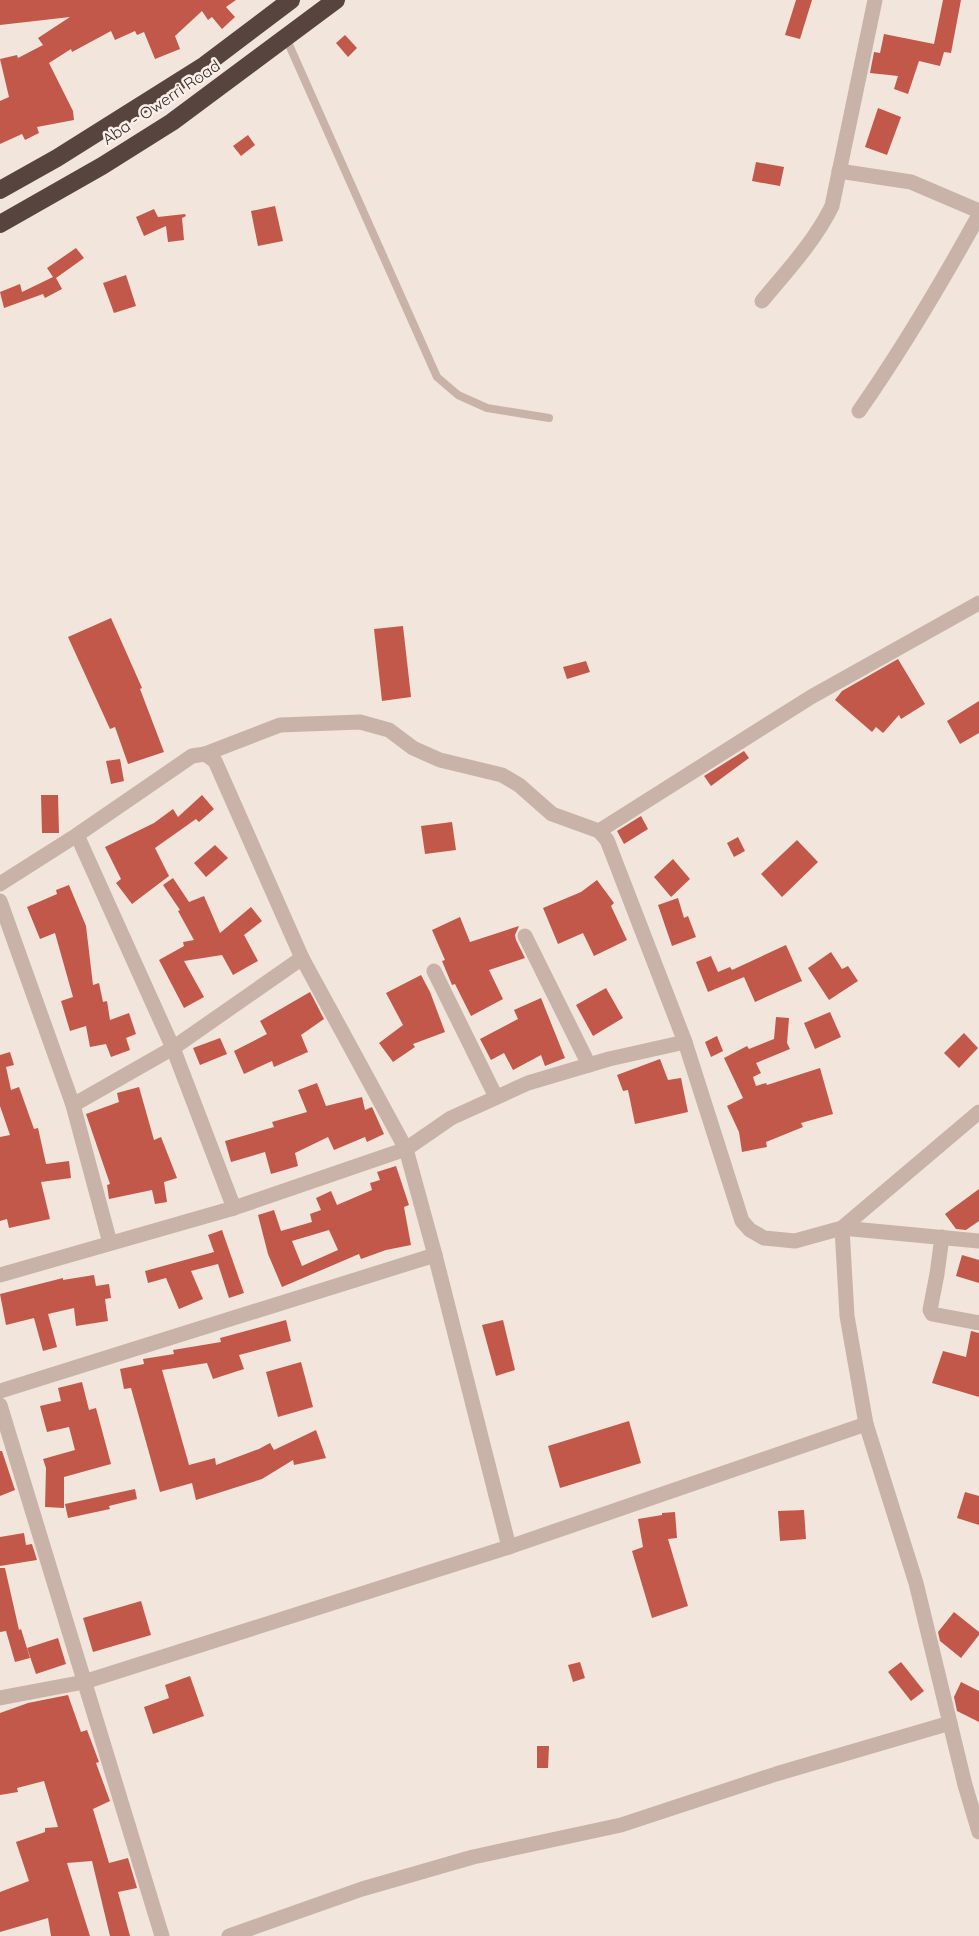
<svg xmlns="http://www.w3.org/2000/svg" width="979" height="1936" viewBox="0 0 979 1936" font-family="Quicksand,sans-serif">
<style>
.building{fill:#c25849;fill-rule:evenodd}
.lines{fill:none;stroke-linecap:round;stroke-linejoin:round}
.lane{stroke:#c9b3a8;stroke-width:8}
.street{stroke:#c9b3a8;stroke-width:15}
.highway{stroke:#57443f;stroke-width:18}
.labels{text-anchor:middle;stroke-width:5;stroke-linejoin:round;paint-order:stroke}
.street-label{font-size:16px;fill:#362b28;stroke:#f9efe8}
</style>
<rect width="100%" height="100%" fill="#f1e5dc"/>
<g class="building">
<path d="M0 0H236L226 7 235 17 222 29 212 17 208 20 202 11 175 36 180 49 155 59 144 32 137 35 135 31 115 40 111 31 72 52 71 49 49 63 73 111 74 120 37 127 39 133 25 140 22 134 0 144V101L9 97 0 59 17 55 18 58 43 45 38 38 70 17 0 25Z"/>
<path d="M796 0H812L800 39 785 35Z"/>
<path d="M943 0H961L951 53 944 52 940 66 919 61 908 94 894 89 898 76 870 73 874 52 880 53 884 34 934 44Z"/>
<path d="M345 35 357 48 348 57 336 43Z"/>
<path d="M878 108 901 117 887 155 865 147Z"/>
<path d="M248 135 255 145 241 156 233 146Z"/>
<path d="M756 162 784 167 780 186 752 181Z"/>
<path d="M275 206 283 241 258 246 251 211Z"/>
<path d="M154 209 158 217 185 214 186 216 182 218 184 240 168 242 166 226 144 236 136 217Z"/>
<path d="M76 248 84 258 56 278 62 289 45 298 43 294 4 308 0 292 20 284 22 292 53 277 47 268Z"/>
<path d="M126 275 136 306 114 313 103 283Z"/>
<path d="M111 618 142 688 140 689 164 752 128 764 115 727 110 729 68 637Z"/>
<path d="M403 626 411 697 382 701 374 629Z"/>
<path d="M898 659 925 704 901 719 899 715 883 733 876 727 872 732 835 700 842 691Z"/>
<path d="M586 661 590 672 567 679 563 667Z"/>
<path d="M979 701V733L960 744 947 721Z"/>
<path d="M744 751 749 758 711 786 704 776Z"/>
<path d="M120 759 124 781 111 784 106 761Z"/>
<path d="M41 795H58L59 833H42Z"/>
<path d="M202 795 214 809 199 822 196 819 155 848 169 876 132 904 116 883 121 879 105 847 154 823 173 809 178 817Z"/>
<path d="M641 816 648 829 624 844 617 831Z"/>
<path d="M452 822 456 850 425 854 421 826Z"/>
<path d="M738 837 745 851 734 857 727 843Z"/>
<path d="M797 840 818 862 782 897 761 874Z"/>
<path d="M215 845 228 858 206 877 194 863Z"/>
<path d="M673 859 690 879 671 897 654 877Z"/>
<path d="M173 878 189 902 204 896 220 933 251 907 262 921 244 935 258 961 233 975 222 955 184 961 204 997 184 1008 159 960 184 946 183 942 194 940 178 911 180 910 163 885Z"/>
<path d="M597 880 614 903 611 906 627 940 594 956 583 933 558 944 543 908 581 892Z"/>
<path d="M69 885 86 926 93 985 99 983 103 1002 107 1001 110 1020 129 1013 136 1034 126 1038 130 1050 111 1057 106 1044 90 1047 86 1026 70 1031 61 1001 73 997 55 933 40 939 27 907 57 894 56 890Z"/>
<path d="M678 898 684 918 688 916 696 937 672 946 658 905Z"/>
<path d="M460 917 470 942 519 926 515 935 516 940 525 958 489 970 503 999 471 1016 455 984 452 985 442 961 445 960 432 930Z"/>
<path d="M786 945 802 981 755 1002 744 977 708 992 696 962 711 956 718 972 730 967 732 970Z"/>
<path d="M831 952 842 969 848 966 858 981 829 1000 808 968Z"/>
<path d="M421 975 430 992 445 1032 413 1044 415 1047 393 1062 379 1043 403 1025 386 993Z"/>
<path d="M606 988 623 1018 593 1036 576 1005Z"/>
<path d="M310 992 324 1019 301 1035 308 1052 274 1067 272 1061 244 1074 234 1051 267 1034 260 1021Z"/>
<path d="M541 998 565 1058 545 1066 541 1055 513 1070 504 1053 491 1060 480 1039 518 1019 514 1010Z"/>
<path d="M830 1012 841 1037 815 1049 804 1023Z"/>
<path d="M776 1017 789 1018 787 1043 790 1049 756 1063 761 1073 753 1077 756 1086 766 1083 767 1085 820 1068 833 1114 801 1123 803 1127 766 1142 767 1147 742 1152 739 1132 727 1106 743 1098 724 1058 747 1046 749 1049 774 1039Z"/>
<path d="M964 1033 978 1048 959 1068 944 1053Z"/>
<path d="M717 1036 723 1051 711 1057 705 1042Z"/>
<path d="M220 1038 227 1054 200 1065 193 1048Z"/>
<path d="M10 1052 14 1065 6 1067 11 1090 19 1087 34 1129 38 1128 46 1164 69 1161 71 1178 41 1182 50 1219 9 1228 7 1219 0 1221V1137L10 1135 0 1106V1055Z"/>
<path d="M660 1059 668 1080 681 1078 688 1112 635 1124 628 1090 623 1091 617 1075Z"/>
<path d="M317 1083 326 1106 362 1097 365 1110 372 1107 384 1134 367 1142 365 1137 334 1150 328 1137 295 1153 298 1166 271 1174 265 1152 231 1162 225 1141 274 1127 272 1122 307 1112 298 1090Z"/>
<path d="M139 1087 154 1140 161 1137 177 1178 164 1182 167 1202 155 1204 152 1190 109 1199 107 1185 110 1184 86 1114 119 1102 117 1093Z"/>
<path d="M396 1166 409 1205 404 1207 411 1245 386 1250 361 1259 359 1254 282 1287 268 1254 258 1215 274 1210 281 1231 312 1222 310 1214 321 1210 316 1198 331 1191 337 1205 372 1190 370 1183 380 1180 377 1172ZM329 1230 338 1250 302 1266 292 1241Z"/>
<path d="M979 1189V1221L966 1230 956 1229 945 1214Z"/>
<path d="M222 1230 244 1293 229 1298 218 1264 191 1271 203 1299 179 1309 166 1278 148 1283 145 1271 214 1252 208 1235Z"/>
<path d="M962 1255 979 1260V1283L956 1276Z"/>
<path d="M94 1275 96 1286 109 1284 111 1298 105 1299 108 1321 76 1326 74 1308 48 1314 57 1347 43 1351 34 1318 6 1325 0 1294 63 1278V1280Z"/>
<path d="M286 1320 291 1341 239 1355 244 1369 213 1379 207 1363 162 1370 189 1465 215 1458 216 1465 259 1449 270 1443 274 1450 316 1430 326 1458 294 1465 293 1460 262 1479 196 1500 192 1483 160 1492 131 1388 124 1389 120 1369 144 1364 143 1359 174 1354 173 1350 221 1342 220 1338Z"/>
<path d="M503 1320 515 1370 496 1376 482 1325Z"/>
<path d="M971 1331 979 1333V1397L932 1383 943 1351 966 1357Z"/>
<path d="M301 1362 313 1407 278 1417 266 1372Z"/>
<path d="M82 1382 89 1410 96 1408 111 1464 64 1477V1508L45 1507 46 1468 43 1459 75 1450 69 1427 47 1432 40 1406 61 1401 58 1388Z"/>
<path d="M629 1421 641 1463 560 1488 548 1446Z"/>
<path d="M0 1451H2L15 1490 0 1496Z"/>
<path d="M135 1489 137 1499 109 1506 110 1509 68 1518 65 1504Z"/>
<path d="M965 1492 979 1496V1525L957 1518Z"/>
<path d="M804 1510 806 1539 780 1541 778 1511Z"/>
<path d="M675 1512 677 1538 668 1539 688 1606 652 1618 632 1551 643 1547 638 1519 662 1515V1513Z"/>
<path d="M24 1533 26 1545 32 1544 37 1560 0 1566V1537Z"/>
<path d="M0 1568H5L19 1630 21 1629 30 1658 15 1662 6 1631 0 1632Z"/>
<path d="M141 1601 151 1635 93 1652 83 1618Z"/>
<path d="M954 1612 979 1632V1635L961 1658 940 1641 938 1632Z"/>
<path d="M58 1638 66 1664 36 1674 27 1648Z"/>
<path d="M580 1662 585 1678 573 1682 568 1665Z"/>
<path d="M901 1662 924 1691 911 1701 888 1672Z"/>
<path d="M190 1676 204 1716 153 1734 144 1707 169 1698 165 1685Z"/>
<path d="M961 1682 979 1691V1722L957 1711 954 1697Z"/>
<path d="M68 1695 81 1732 87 1730 99 1762 96 1763 110 1801 93 1809 109 1863 128 1858 137 1888 118 1892 130 1936H110L92 1861 67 1863 90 1936H51L48 1918 0 1932V1892L29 1881 16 1842 45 1832V1828L58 1827 44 1781 17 1788 18 1792 0 1795V1713L28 1703Z"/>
<path d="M537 1746H549L548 1768H537Z"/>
</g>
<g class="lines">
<path class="lane" d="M286 38 437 377 458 395 487 408 549 418"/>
<g class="street">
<path d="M839 171 911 182 979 211"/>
<path d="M762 301C787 271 815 241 832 206L875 0"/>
<path d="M859 411C903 348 942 282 979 215"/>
<path d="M205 754 280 725 360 722 389 730 413 748 440 760 502 775 519 785 552 814 599 831 607 840 685 1042 742 1221 750 1230 764 1238 795 1241 842 1228 979 1112"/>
<path d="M599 831 811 697 979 603"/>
<path d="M77 835 173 1048 234 1208"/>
<path d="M0 884 77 835 192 756 205 754 215 761 302 958 406 1149 435 1255 509 1547 84 1682 0 1698"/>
<path d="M0 901 73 1105 110 1243"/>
<path d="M525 936 589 1065"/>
<path d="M434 971 496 1097"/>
<path d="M73 1105 173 1048 302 958"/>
<path d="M942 1237 937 1274 930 1310 932 1314 979 1323"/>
<path d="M979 1241 842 1228 847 1316 866 1424 916 1583 965 1785 979 1832"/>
<path d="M0 1275 234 1208 406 1149 451 1118 528 1083 609 1059 685 1042"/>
<path d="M0 1391 435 1255"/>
<path d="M0 1405 162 1936"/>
<path d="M509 1547 866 1424"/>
<path d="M229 1936 362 1889 473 1857 621 1825 776 1774 950 1723"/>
</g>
<g class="highway">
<path d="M0 190 57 158 205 65 291 0"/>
<path d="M0 224 102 166 172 122 336 0"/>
</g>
</g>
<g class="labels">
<g class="street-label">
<text transform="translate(161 102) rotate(-34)" y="6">Aba - Owerri Road</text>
</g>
</g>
</svg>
